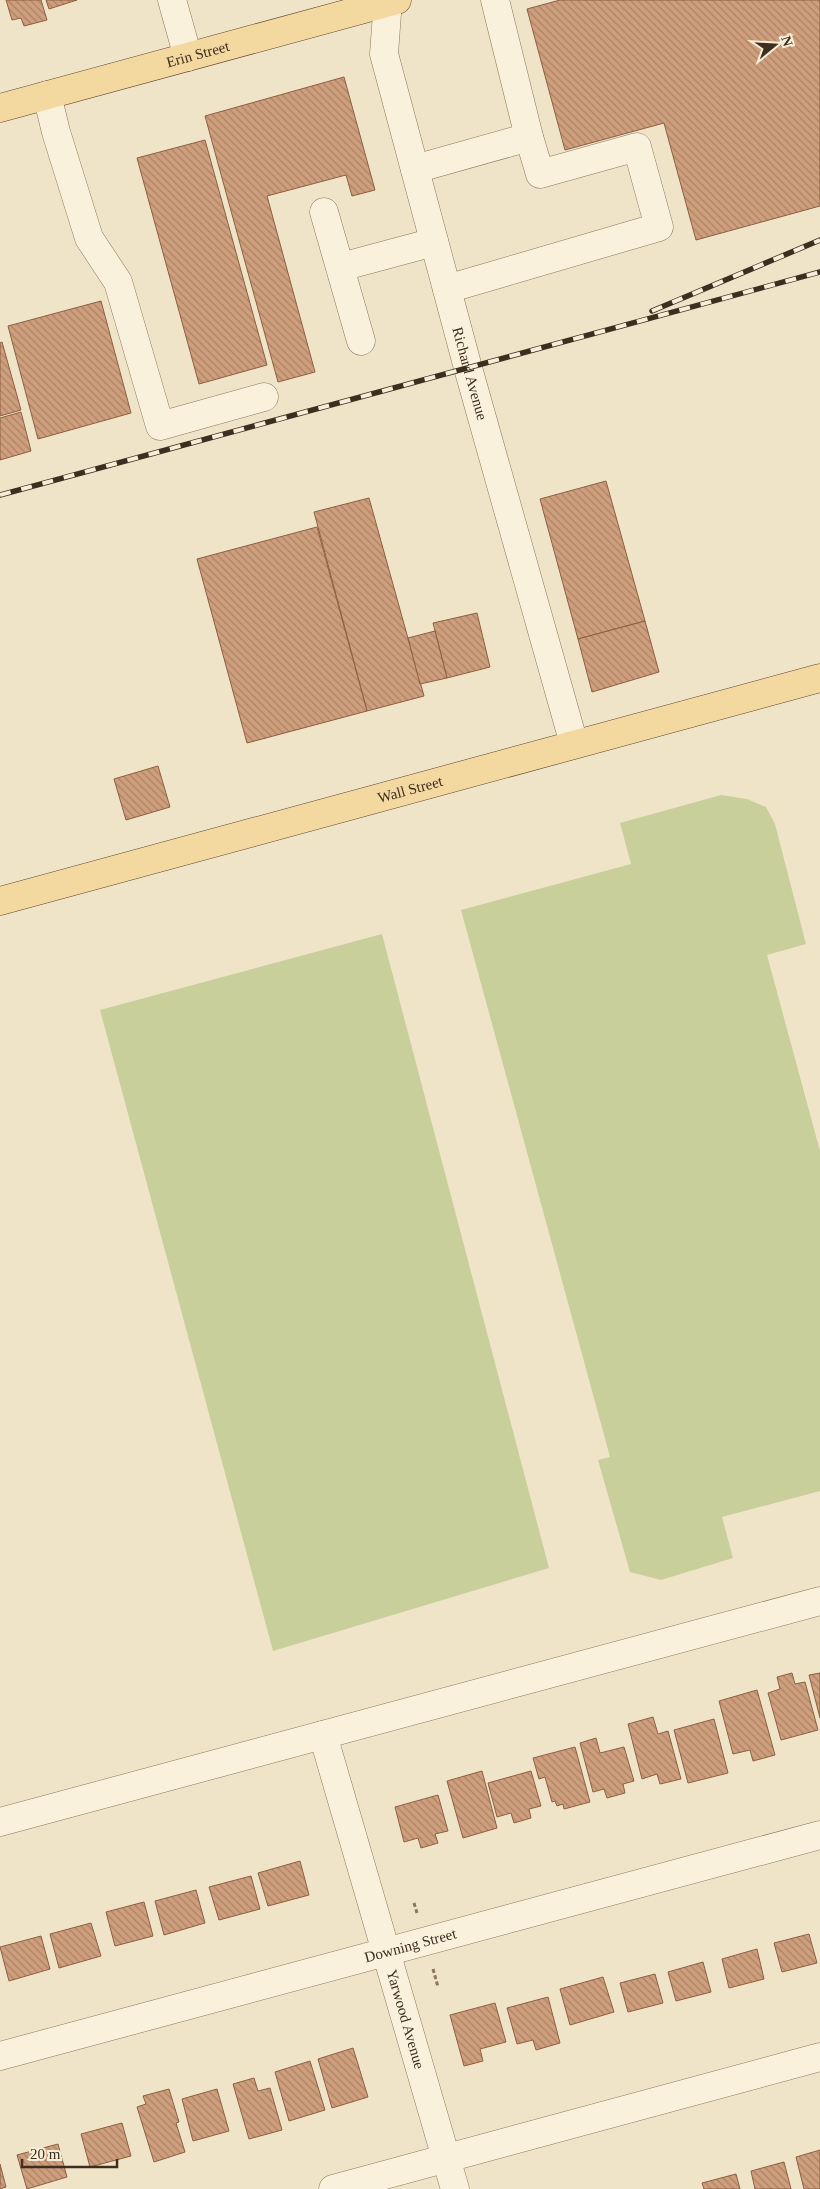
<svg xmlns="http://www.w3.org/2000/svg" width="820" height="2189" viewBox="0 0 820 2189" font-family="Georgia,serif">
<style>
.park{fill:#c9cf9b}
.building{fill:url(#building-back-hatch);stroke:#8d5f41}
.lines{fill:none;stroke-linecap:round;stroke-linejoin:round}
.minor-casing{stroke:#8d765c;stroke-width:29}
.major-casing{stroke:#5b4430;stroke-width:29}
.path{stroke:#8d765c;stroke-width:3;stroke-dasharray:4 2.5;stroke-linecap:butt}
.minor{stroke:#faf1dc;stroke-width:28}
.major{stroke:#f3d9a0;stroke-width:28}
.rail-casing{stroke:#3d2e20;stroke-width:5.5}
.rail{stroke:#f7eed8;stroke-width:4;stroke-dasharray:11;stroke-linecap:butt}
.labels{text-anchor:middle;stroke-width:5;stroke-linejoin:round;paint-order:stroke}
.street-label{font-size:15px;fill:#3d2e20;stroke:#f7eed8}
</style>
<defs>
<pattern id="building-back-hatch" width="6" height="6" patternUnits="userSpaceOnUse" patternTransform="scale(1.25)"><rect width="6" height="6" fill="#cf9f7d"/><path d="M-1 5l2 2M0 0l6 6M5-1l2 2" fill="none" stroke="#a98266"/></pattern>
</defs>
<rect width="100%" height="100%" fill="#f0e4c8"/>
<g class="park">
<path d="M721 795 747 799 766 807 775 824 806 944 767 955 820 1151V1491L722 1517 733 1558 661 1580 630 1572 598 1460 610 1457 461 910 631 864 620 823Z"/>
<path d="M382 934 549 1568 273 1651 100 1010Z"/>
</g>
<g class="building">
<path d="M6 0H41L47 20 24 26 21 18 12 20Z"/>
<path d="M46 0H77L49 9Z"/>
<path d="M560 0H820V206L696 240 664 123 565 150 527 9Z"/>
<path d="M344 77 375 190 352 196 346 175 267 196 315 372 278 382 205 116Z"/>
<path d="M205 140 267 365 199 384 137 158Z"/>
<path d="M101 301 131 413 38 439 8 326Z"/>
<path d="M2 342 21 410 0 416V343Z"/>
<path d="M21 412 31 451 0 460V418Z"/>
<path d="M606 481 645 621 578 639 540 499Z"/>
<path d="M369 498 424 696 367 711 314 512Z"/>
<path d="M317 527 367 711 247 743 197 559Z"/>
<path d="M477 613 490 667 447 678 433 623Z"/>
<path d="M645 621 659 672 592 692 578 639Z"/>
<path d="M435 631 447 678 420 684 408 638Z"/>
<path d="M158 766 170 807 126 820 114 779Z"/>
<path d="M792 1673 795 1684 805 1682 818 1730 781 1740 768 1693 780 1689 777 1677Z"/>
<path d="M820 1673V1718L809 1675Z"/>
<path d="M757 1690 775 1755 753 1761 750 1750 733 1754 719 1701Z"/>
<path d="M653 1717 658 1734 668 1731 681 1779 660 1784 657 1774 642 1779 628 1724Z"/>
<path d="M714 1719 728 1773 688 1783 674 1730Z"/>
<path d="M596 1738 600 1753 624 1747 634 1781 623 1784 625 1793 607 1798 604 1789 593 1792 580 1743Z"/>
<path d="M575 1747 590 1802 564 1809 563 1804 557 1806 555 1801 552 1802 545 1777 539 1779 533 1758Z"/>
<path d="M482 1771 497 1828 463 1838 447 1781Z"/>
<path d="M531 1771 541 1806 529 1809 531 1818 514 1823 511 1813 497 1817 488 1783Z"/>
<path d="M438 1795 448 1831 435 1834 438 1843 421 1848 418 1838 404 1842 395 1807Z"/>
<path d="M300 1861 309 1895 268 1906 258 1873Z"/>
<path d="M251 1876 260 1909 219 1920 209 1887Z"/>
<path d="M196 1890 205 1923 164 1935 155 1901Z"/>
<path d="M144 1902 153 1936 115 1946 106 1912Z"/>
<path d="M91 1923 101 1956 59 1968 50 1934Z"/>
<path d="M809 1934 817 1963 782 1972 774 1943Z"/>
<path d="M41 1936 50 1969 9 1981 0 1947Z"/>
<path d="M757 1949 764 1979 729 1988 722 1959Z"/>
<path d="M703 1962 711 1992 676 2001 668 1972Z"/>
<path d="M655 1974 663 2003 628 2012 620 1983Z"/>
<path d="M603 1977 614 2012 570 2025 560 1989Z"/>
<path d="M548 1997 560 2043 536 2050 533 2040 517 2044 507 2008Z"/>
<path d="M495 2003 506 2042 480 2049 483 2061 464 2066 450 2015Z"/>
<path d="M353 2048 368 2097 332 2108 318 2059Z"/>
<path d="M310 2061 325 2110 289 2121 275 2072Z"/>
<path d="M254 2078 258 2091 270 2088 282 2130 249 2139 233 2084Z"/>
<path d="M169 2089 179 2122 176 2123 185 2152 154 2162 137 2107 146 2104 143 2096Z"/>
<path d="M217 2089 229 2131 193 2141 182 2099Z"/>
<path d="M122 2123 131 2156 90 2167 81 2134Z"/>
<path d="M58 2144 67 2177 27 2189 17 2155Z"/>
<path d="M820 2150V2189H804L796 2157Z"/>
<path d="M784 2162 791 2189H755L751 2171Z"/>
<path d="M0 2164 6 2187 0 2189Z"/>
<path d="M736 2174 740 2189H704L702 2183Z"/>
</g>
<g class="lines">
<g class="minor-casing">
<g id="minor">
<path d="M172 0 188 57"/>
<path id="s1" d="M388 0 384 54 468 368 574 744"/>
<path d="M47 95 56 132 89 238 118 282 160 426 264 397"/>
<path d="M415 169 529 137 495 0"/>
<path d="M324 212 361 341"/>
<path d="M341 267 434 242"/>
<path d="M447 289 659 227 637 147 540 174 529 137"/>
<path id="s2" d="M323 1735 455 2189"/>
<path d="M0 1822 820 1601"/>
<path id="s3" d="M0 2056 820 1835"/>
<path d="M333 2189 820 2057"/>
</g>
</g>
<g class="major-casing">
<g id="major">
<path id="s4" d="M0 108 397 0"/>
<path id="s5" d="M0 901 820 678"/>
</g>
</g>
<g class="path">
<path d="M414 1903 417 1913"/>
<path d="M433 1969 438 1987"/>
</g>
<use href="#minor" class="minor"/>
<use href="#major" class="major"/>
<g class="rail-casing">
<g id="rail">
<path d="M652 311 820 240"/>
<path d="M0 495 820 272"/>
</g>
</g>
<use href="#rail" class="rail"/>
</g>
<g class="labels">
<g class="street-label">
<text dy="5" stroke="none"><textPath href="#s4" startOffset="205">Erin Street</textPath></text>
<text dy="5" stroke="none"><textPath href="#s1" startOffset="385">Richard Avenue</textPath></text>
<text dy="5" stroke="none"><textPath href="#s5" startOffset="425">Wall Street</textPath></text>
<text dy="5" stroke="none"><textPath href="#s3" startOffset="425">Downing Street</textPath></text>
<text dy="5" stroke="none"><textPath href="#s2" startOffset="296">Yarwood Avenue</textPath></text>
</g>
</g>
<g transform="translate(775 45) rotate(72)" stroke="#f7eed8" stroke-width="4" paint-order="stroke">
<path d="M0-4L9 19L0 12L-9 19Z" fill="#3d2e20"/>
<text y="-8" font-size="14" font-weight="bold" text-anchor="middle" fill="#3d2e20">N</text>
</g>
<path d="M22 2159v8h95v-8" fill="none" stroke="#3d2e20" stroke-width="2.5"/>
<text x="30" y="2159" font-size="15" fill="#3d2e20" stroke="#f7eed8" stroke-width="4" paint-order="stroke">20 m</text>
</svg>
